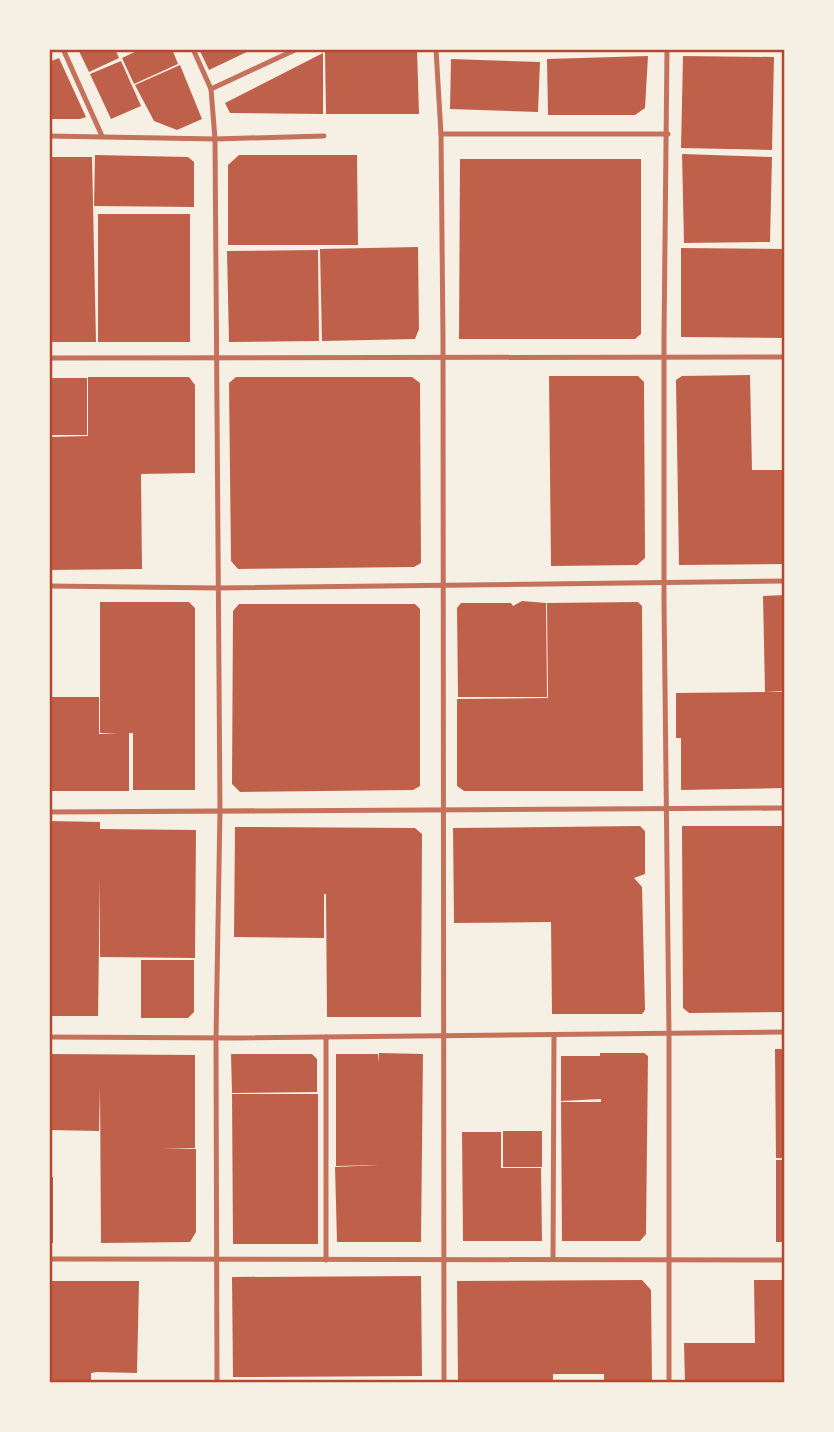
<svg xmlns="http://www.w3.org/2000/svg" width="834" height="1432" viewBox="0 0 834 1432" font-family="Raleway,sans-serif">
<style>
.building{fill:#bf614a}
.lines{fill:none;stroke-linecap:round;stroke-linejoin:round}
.minor{stroke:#c5725c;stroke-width:5}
.neatline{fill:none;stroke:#b5482f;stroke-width:2.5}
</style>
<rect width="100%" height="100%" fill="#f6efe4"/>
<g class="building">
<path d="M78 49H115L119 58 89 72Z"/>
<path d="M141 49H172L178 64 134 84 122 58Z"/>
<path d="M199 49H253L209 70Z"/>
<path d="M331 49H417L419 114H326L325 52Z"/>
<path d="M323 53V114L230 113 225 103Z"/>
<path d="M648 56 645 108 635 115H548L547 59Z"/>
<path d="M683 56 774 57 772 150 681 148Z"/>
<path d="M59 58 86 117 80 119H49V62Z"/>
<path d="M451 59 540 62 538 112 450 109Z"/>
<path d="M121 61 141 106 111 119 90 74Z"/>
<path d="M180 65 202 119 177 130 154 121 135 85Z"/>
<path d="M682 154 772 157 770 242 684 243Z"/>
<path d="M95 155 188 157 194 162V207L94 206Z"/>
<path d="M239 155H357L358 245H228V165Z"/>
<path d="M49 157H92L96 342H49Z"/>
<path d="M460 159H641V334L635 339H459Z"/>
<rect x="98" y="214" width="92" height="128"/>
<path d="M418 247 419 329 415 339 322 341 320 249Z"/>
<path d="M681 248 785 249V338L681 337Z"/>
<path d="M318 250 319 341 229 342 227 251Z"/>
<path d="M750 375 752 470H785V564L679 565 676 380 682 376Z"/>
<path d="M549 376H638L644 382 645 558 637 565 551 566Z"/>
<path d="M88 377H189L195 385V473L141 474 142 569 49 570V437L88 436Z"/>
<path d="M236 377H412L420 383 421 563 414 567 238 569 231 561 229 383Z"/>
<rect x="49" y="378" width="38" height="57"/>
<path d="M785 595V691L765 692 763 596Z"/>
<path d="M522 601 546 603 547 697H458L457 608 461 603H511L513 606Z"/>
<path d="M100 602H189L195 608V790H133V733H129V791H49V697H99V734H118L100 733Z"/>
<path d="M638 602 642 606 643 791H464L457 786V699L548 698 547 603Z"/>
<path d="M239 604H415L420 609V786L413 790 240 792 232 784 233 611Z"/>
<path d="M764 692H785V788L681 790V738H676V693Z"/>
<path d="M49 821 100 822V829L196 830 195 958 100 957V877L98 1016H49Z"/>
<path d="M640 826 645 831V874L634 878 642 887 645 1010 642 1014H552L551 922 454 923 453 828Z"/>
<path d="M682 826H785V1012L689 1013 683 1008Z"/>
<path d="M235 827 415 828 422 834 421 1017H327L326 894H324V938L234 937Z"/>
<path d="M141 960H194V1012L188 1018H141Z"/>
<path d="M775 1049H785V1158H776Z"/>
<path d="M379 1053 423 1054 421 1242H337L335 1167 379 1165 336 1166V1054H378L379 1063Z"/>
<path d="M600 1053H644L648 1056 646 1234 640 1241H562L561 1102H601V1099L561 1101V1056H600Z"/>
<path d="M49 1054 195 1055V1148H163L196 1149V1232L190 1242 101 1243 100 1088 99 1131 49 1130Z"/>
<path d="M231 1054H312L317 1059V1092L232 1093Z"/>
<path d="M232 1094H318V1244H233Z"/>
<rect x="503" y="1131" width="39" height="36"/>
<path d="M462 1132H501V1168H541L542 1241H463Z"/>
<rect x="776" y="1160" width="9" height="82"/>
<rect x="49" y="1177" width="4" height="66"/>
<path d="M421 1276 422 1376 233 1377 232 1277Z"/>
<path d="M642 1280 651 1290 652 1383H604V1374H553V1383H458L457 1281Z"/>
<path d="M754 1280H785V1383H685L684 1343H755Z"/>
<path d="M49 1281H139L137 1373 97 1372 91 1373V1383H49Z"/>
</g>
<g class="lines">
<g class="minor">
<path d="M63 49 102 136"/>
<path d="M193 49 211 89 215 139 220 811 216 1038 217 1383"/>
<path d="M436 49 441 134 443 340 444 1383"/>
<path d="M667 49 664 337V601L669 1035V1383"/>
<path d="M211 89 297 49"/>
<path d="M441 134H668"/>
<path d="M49 136 215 139 324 136"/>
<path d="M49 358 785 357"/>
<path d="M49 586 218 588 785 581"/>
<path d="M49 812 785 808"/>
<path d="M49 1037 235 1038 785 1032"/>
<path d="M49 1259 785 1260"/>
<path d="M553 1259 554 1036"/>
<path d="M326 1260V1037"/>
</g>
</g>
<rect width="834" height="1432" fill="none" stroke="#f6efe4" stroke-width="102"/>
<rect x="51" y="51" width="732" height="1330" class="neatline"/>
</svg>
